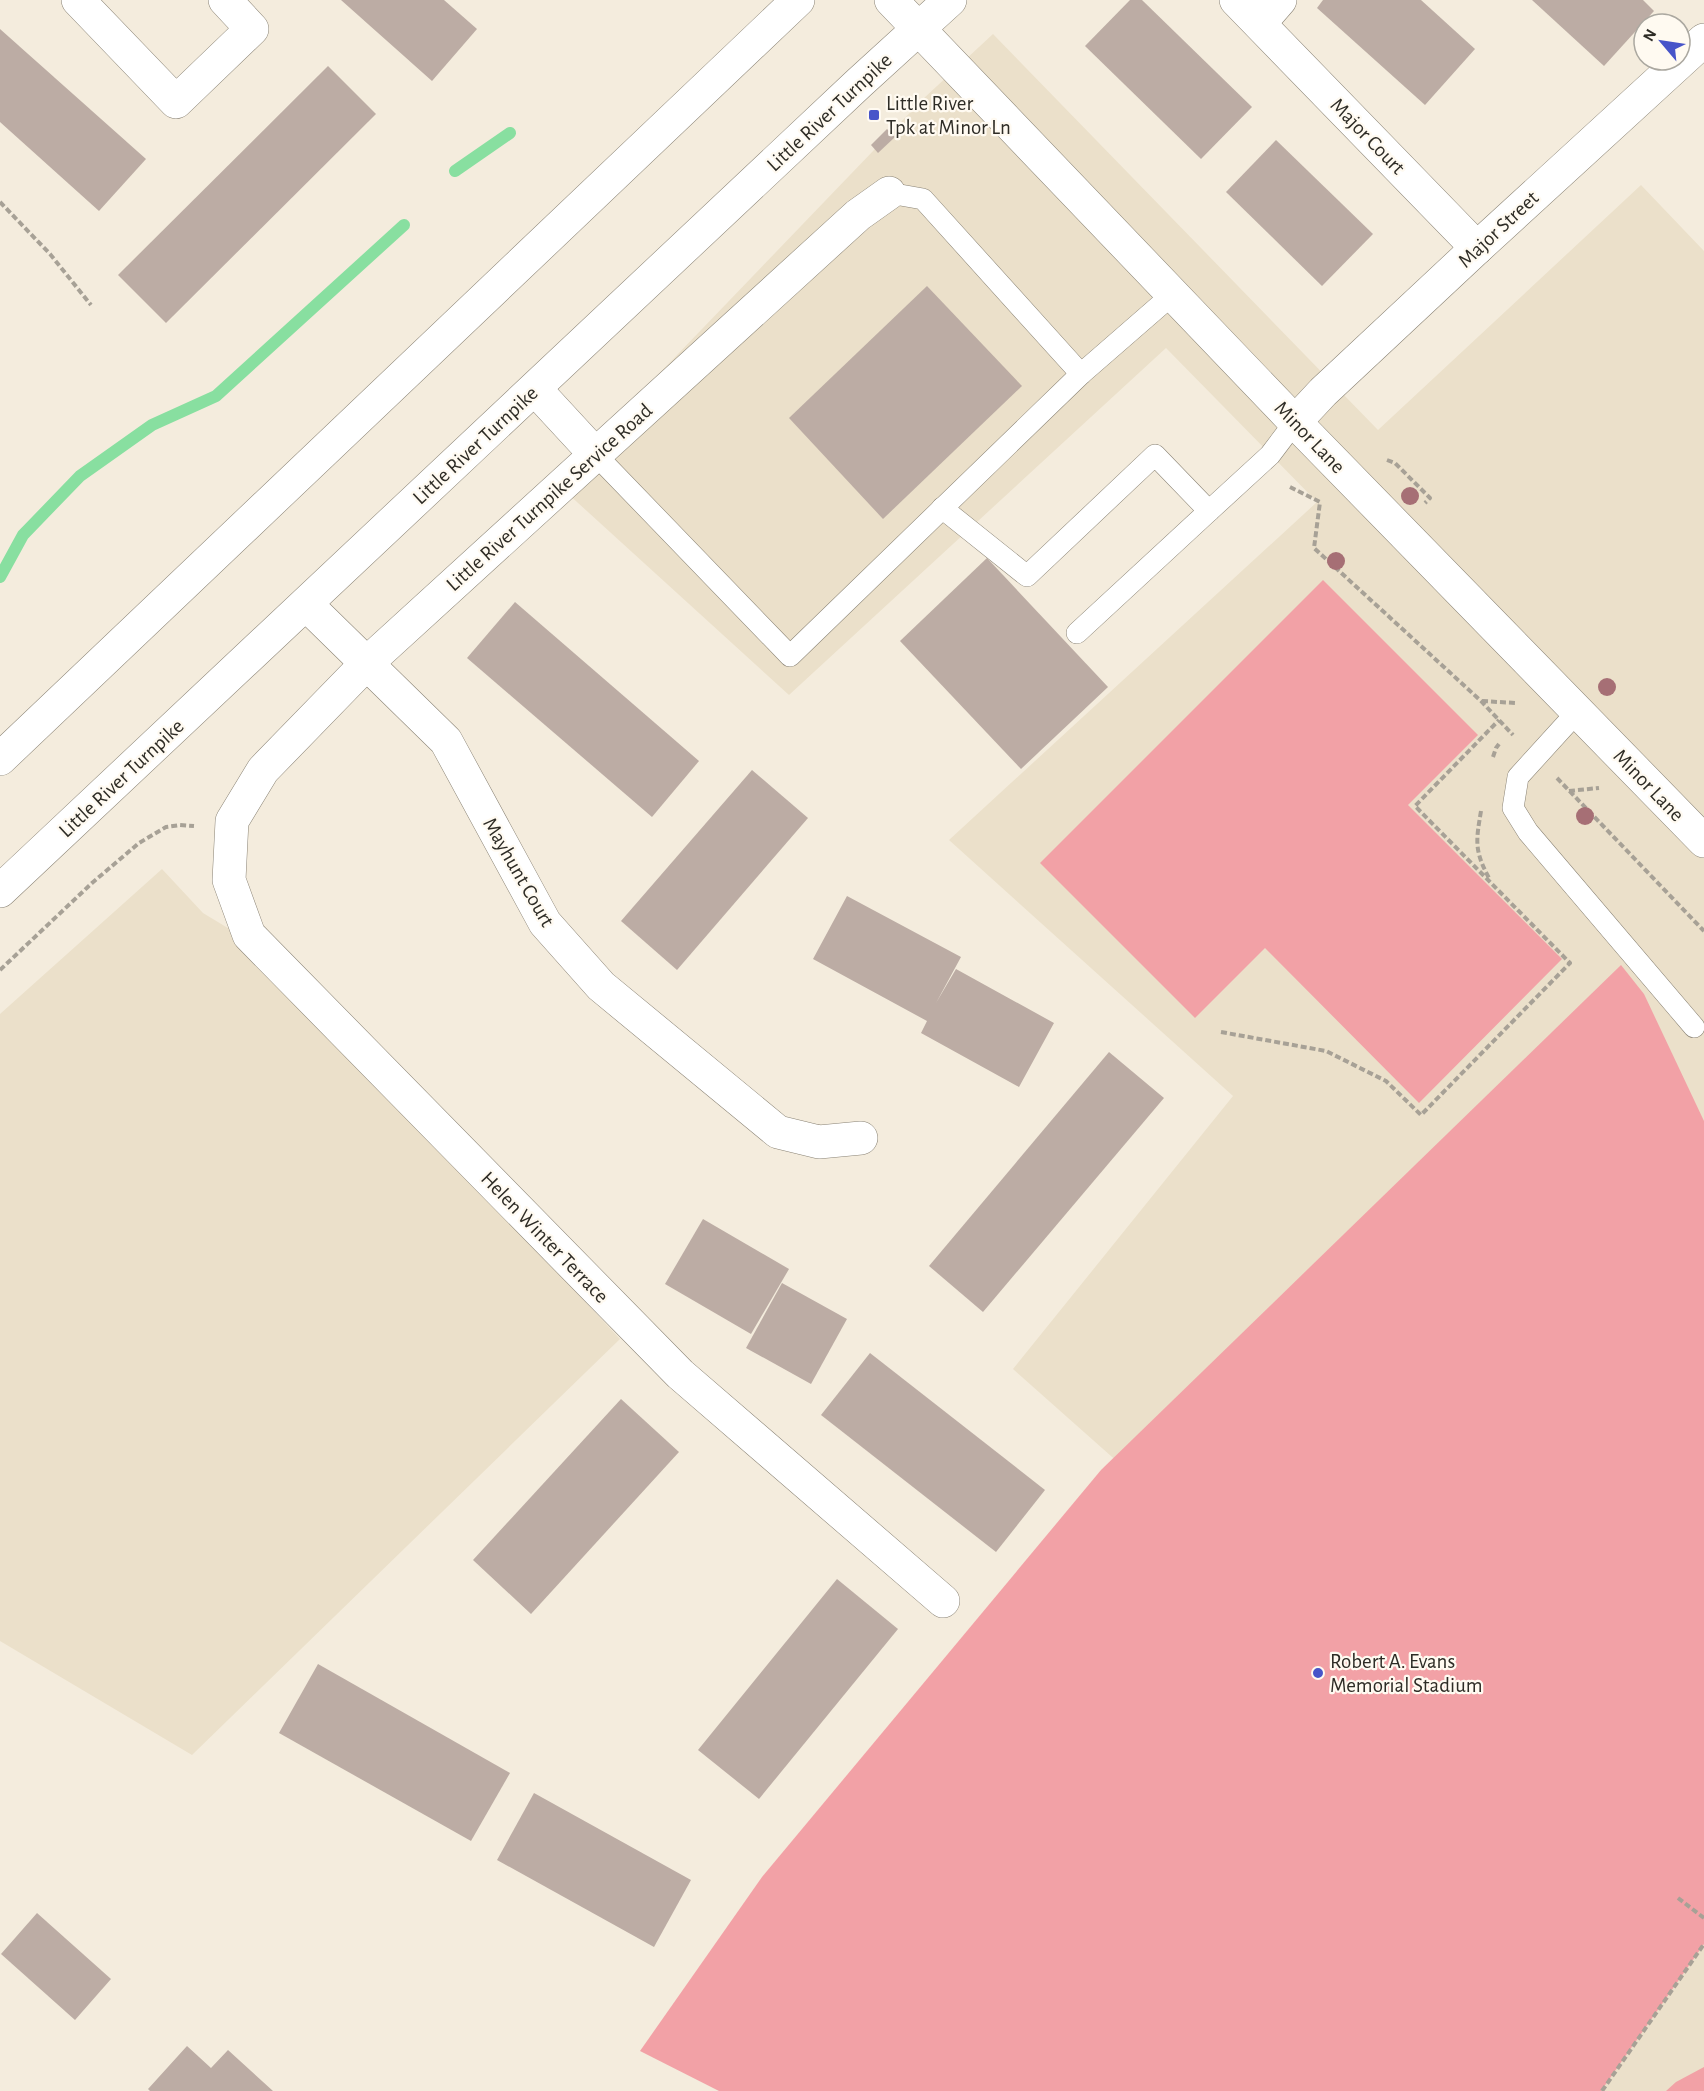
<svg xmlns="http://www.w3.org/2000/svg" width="1704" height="2091" viewBox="0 0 1704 2091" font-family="'Alegreya Sans',sans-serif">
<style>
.built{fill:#ebe0ca}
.green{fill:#f2a1a6}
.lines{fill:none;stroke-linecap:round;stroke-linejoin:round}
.stream{stroke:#88dfa0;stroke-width:12}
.building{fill:#bcaca4}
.service-casing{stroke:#8a8375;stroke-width:22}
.minor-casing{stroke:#8a8375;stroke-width:34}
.primary-casing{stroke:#8a8375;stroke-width:34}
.path{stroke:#a7a196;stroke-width:4;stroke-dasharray:6 3;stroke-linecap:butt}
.service{stroke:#fff;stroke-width:21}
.minor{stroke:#fff;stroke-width:33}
.primary{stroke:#fff;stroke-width:33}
.tree{fill:#a66f75}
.poi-dot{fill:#4754c9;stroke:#fffaf1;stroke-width:2}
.labels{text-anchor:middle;stroke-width:4.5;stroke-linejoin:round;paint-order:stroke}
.poi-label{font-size:21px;fill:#2e2c26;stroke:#fffaf1;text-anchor:start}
.street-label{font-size:21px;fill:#2e2c26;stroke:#fffaf1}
</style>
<rect width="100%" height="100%" fill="#f4ecdd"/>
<g class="built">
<path d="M993 34 1378 430 1641 185 1704 251V2091H757L1138 1480 1013 1369 1233 1096 949 840 1317 502 1166 348 789 695 555 482 923 99Z"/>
<path d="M162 869 203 913 246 939 620 1339 192 1755 0 1641V1014Z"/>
</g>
<g class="green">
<path d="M1323 580 1478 735 1408 805 1562 959 1419 1103 1265 948 1195 1018 1040 863Z"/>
<path d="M1621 965 1644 994 1704 1121V1944L1601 2091H719L640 2051 762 1877 1101 1470Z"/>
<path d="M1704 2067V2091H1666L1676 2082Z"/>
</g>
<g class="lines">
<g class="stream">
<path d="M455 171 510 133"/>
<path d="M0 577 23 535 80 476 152 425 216 396 404 225"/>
</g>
</g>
<g class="building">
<path d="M341 0H444L477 29 432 81Z"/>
<path d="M1130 0H1142L1252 107 1201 159 1085 46Z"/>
<path d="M1323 0H1421L1475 49 1425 105 1317 8Z"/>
<path d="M1532 0H1643L1654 11 1604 66Z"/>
<path d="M0 29 146 159 99 211 0 122Z"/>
<path d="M328 66 376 114 166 323 118 275Z"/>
<path d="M887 129 895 137 878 153 871 145Z"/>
<path d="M1276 140 1373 234 1322 286 1226 192Z"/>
<path d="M927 286 1022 386 883 519 789 418Z"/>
<path d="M987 558 1108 687 1021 769 900 641Z"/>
<path d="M515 602 699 761 652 817 467 658Z"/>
<path d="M752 770 808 818 677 970 621 921Z"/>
<path d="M847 896 961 957 936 1003 956 969 1054 1023 1019 1087 921 1033 927 1021 813 959Z"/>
<path d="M1109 1052 1164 1098 983 1312 929 1266Z"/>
<path d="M703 1219 789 1269 751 1334 665 1284Z"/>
<path d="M782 1283 847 1319 811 1384 746 1348Z"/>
<path d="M870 1353 1045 1490 996 1552 821 1415Z"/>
<path d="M621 1399 679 1452 531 1614 473 1560Z"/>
<path d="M837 1579 898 1629 759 1799 698 1750Z"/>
<path d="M318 1664 510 1773 471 1841 279 1733Z"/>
<path d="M534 1793 691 1880 654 1947 497 1860Z"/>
<path d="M37 1913 111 1979 75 2020 1 1954Z"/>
<path d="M187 2046 211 2068 228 2050 273 2091H150L148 2089Z"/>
</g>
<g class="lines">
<g class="service-casing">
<g id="service">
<path d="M889 193 923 199 1081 374"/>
<path d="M595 454 790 656 1081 374 1173 294"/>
<path d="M942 508 1027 576 1155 455 1209 511 1077 633"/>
<path d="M1209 511 1270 455 1295 422"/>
<path d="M1578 711 1518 777 1513 808 1528 832 1694 1027"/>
</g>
</g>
<g class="minor-casing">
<g id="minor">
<path d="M78 0 176 102 252 29 225 0"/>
<path d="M891 0 1295 422 1704 841"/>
<path d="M1236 0 1477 248"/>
<path d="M1260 23 1280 0"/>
<path d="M889 193 858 215 367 663 263 770 232 821 229 880 249 935 680 1374 943 1601"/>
<path d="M535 389 595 454"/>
<path d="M1295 422 1323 392 1477 248 1704 40"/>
<path d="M306 604 446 741 545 923 601 986 778 1132 819 1142 861 1138"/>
</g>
</g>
<g class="primary-casing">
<g id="primary">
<path d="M0 759 798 0"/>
<path d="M0 891 859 83 950 0"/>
</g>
</g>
<g class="path">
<path d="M0 202 50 254 91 305"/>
<path d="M1387 460 1395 463 1430 498 1425 503"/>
<path d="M1290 487 1320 502 1314 548 1481 701 1513 735"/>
<path d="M1482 701 1516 703"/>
<path d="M1493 757 1496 748 1499 744"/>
<path d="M1557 778 1704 931"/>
<path d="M1569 791 1599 788"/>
<path d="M1481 811C1476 841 1474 850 1489 878"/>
<path d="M0 970 92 883 139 843 166 827 180 825 194 826"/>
<path d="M1221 1032 1326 1051 1386 1081 1421 1115 1570 963 1415 806 1499 720"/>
<path d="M1678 1898 1704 1918"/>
<path d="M1602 2091 1704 1944"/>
</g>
<use href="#service" class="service"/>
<use href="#minor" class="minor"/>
<use href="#primary" class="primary"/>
</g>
<g class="tree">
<circle cx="1410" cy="496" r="9"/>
<circle cx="1336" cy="561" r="9"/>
<circle cx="1607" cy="687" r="9"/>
<circle cx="1585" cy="816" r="9"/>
</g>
<g class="poi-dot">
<rect x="868" y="109" width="12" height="12" rx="3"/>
<circle cx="1318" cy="1673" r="6"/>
</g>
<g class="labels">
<g class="poi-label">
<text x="886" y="110">Little River<tspan x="886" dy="24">Tpk at Minor Ln</tspan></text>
<text x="1330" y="1668">Robert A. Evans<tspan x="1330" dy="24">Memorial Stadium</tspan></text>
</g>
<g class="street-label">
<text transform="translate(829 112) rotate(-43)" y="7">Little River Turnpike</text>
<text transform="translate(1368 136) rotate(46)" y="7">Major Court</text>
<text transform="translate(1498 229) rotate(-43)" y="7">Major Street</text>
<text transform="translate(1310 437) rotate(46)" y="7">Minor Lane</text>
<text transform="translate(475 445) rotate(-43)" y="7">Little River Turnpike</text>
<text transform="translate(549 497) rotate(-42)" y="7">Little River Turnpike Service Road</text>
<text transform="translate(121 778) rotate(-43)" y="7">Little River Turnpike</text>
<text transform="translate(1649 785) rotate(46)" y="7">Minor Lane</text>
<text transform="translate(519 872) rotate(60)" y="7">Mayhunt Court</text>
<text transform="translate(545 1237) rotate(46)" y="7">Helen Winter Terrace</text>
</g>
</g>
<g transform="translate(1662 42) rotate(299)"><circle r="28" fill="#fffaf1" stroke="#aba8a0" stroke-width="1.5"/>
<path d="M0-4.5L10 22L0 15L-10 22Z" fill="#4754c9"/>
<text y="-9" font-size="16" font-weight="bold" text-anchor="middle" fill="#2e2c26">N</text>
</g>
</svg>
